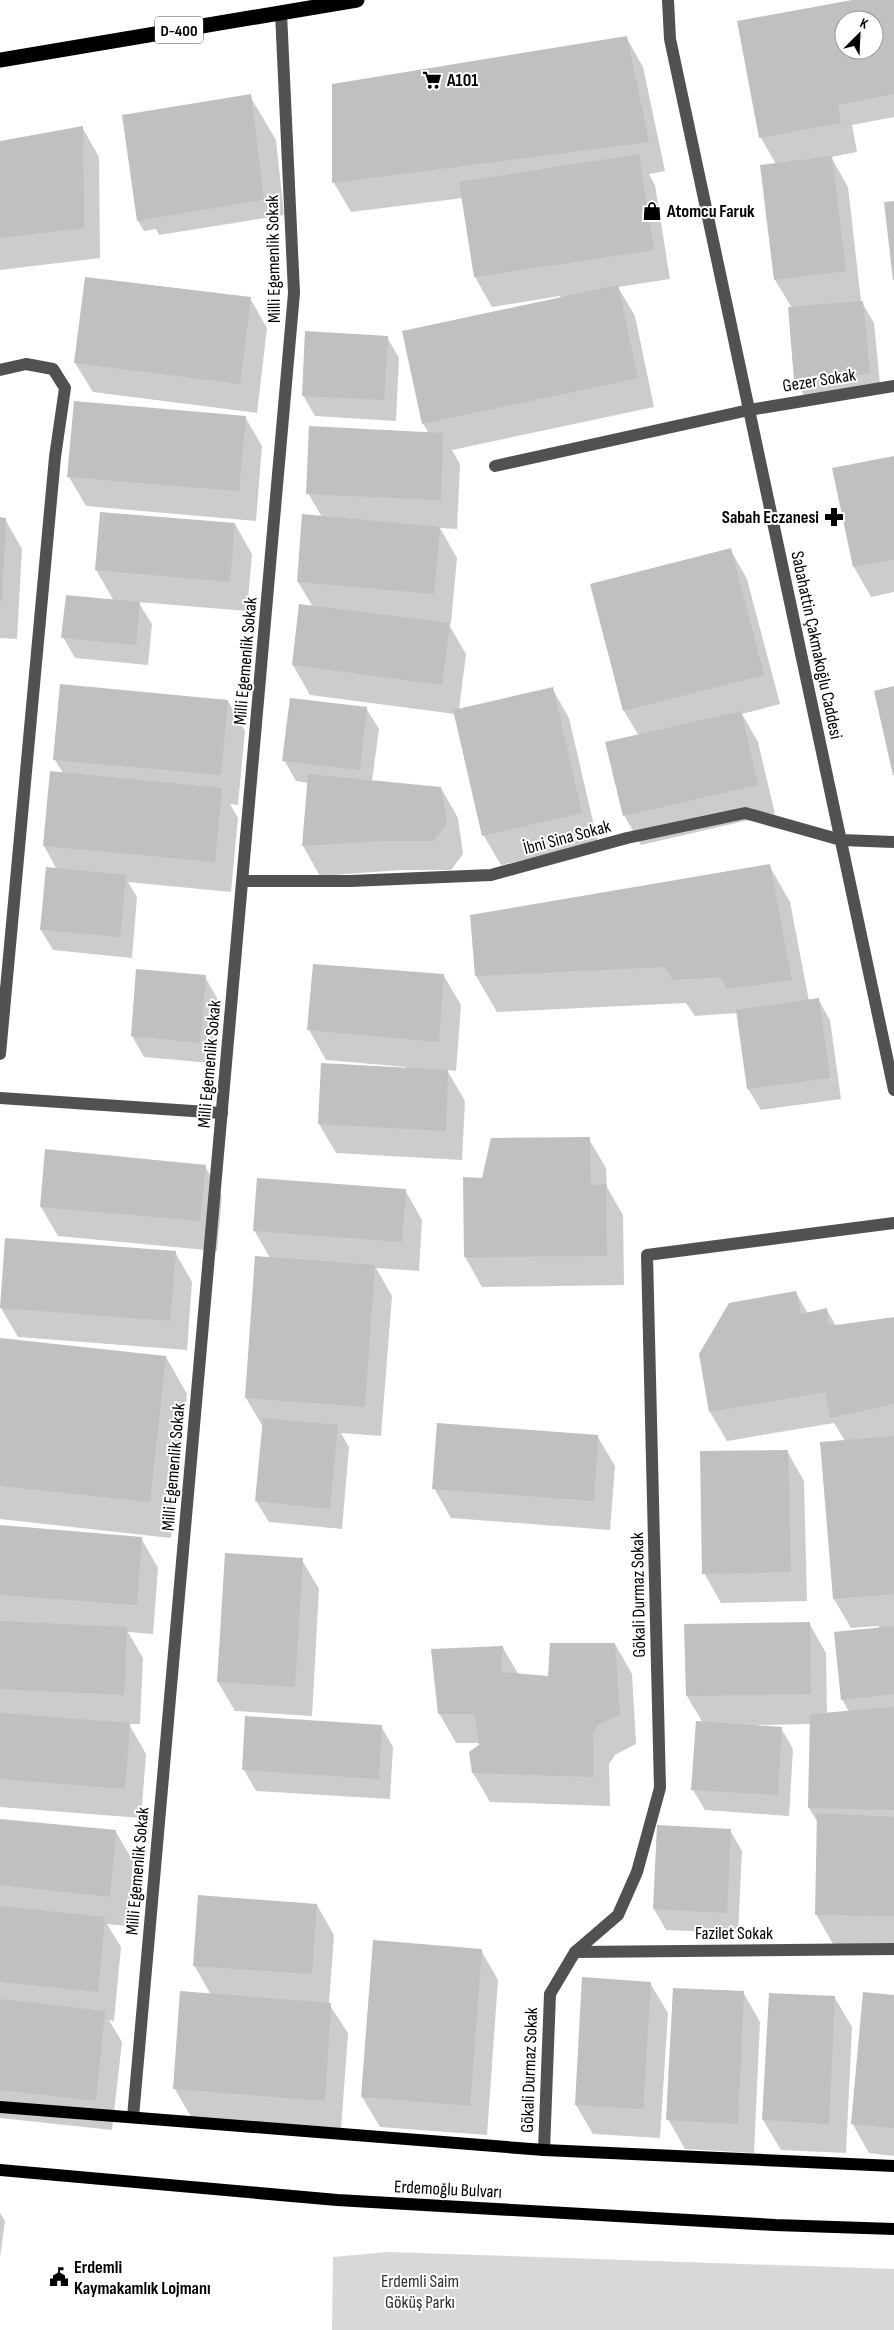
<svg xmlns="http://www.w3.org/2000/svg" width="894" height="2330" viewBox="0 0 894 2330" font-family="'Sofia Sans Condensed',sans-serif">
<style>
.green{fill:#d8d8d8}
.shadow{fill:#0003;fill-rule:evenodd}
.building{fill:#c0c0c0;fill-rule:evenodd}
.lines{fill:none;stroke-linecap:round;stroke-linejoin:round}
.minor{stroke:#515151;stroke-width:12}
.major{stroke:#000;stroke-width:12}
.highway{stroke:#000;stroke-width:15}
.labels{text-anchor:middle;stroke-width:4;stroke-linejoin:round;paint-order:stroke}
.shield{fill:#fff;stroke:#4c4c4c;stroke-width:1}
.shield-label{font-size:16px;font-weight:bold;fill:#000}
.poi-label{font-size:18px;font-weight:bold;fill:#000;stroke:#fff;text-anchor:start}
.street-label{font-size:18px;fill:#000;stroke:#fff}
.park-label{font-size:18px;fill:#2f2f2f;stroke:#fff}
</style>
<rect width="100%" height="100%" fill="#fff"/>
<path class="green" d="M388 2252 894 2269V2330H332L333 2257Z"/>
<g class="shadow">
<path d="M858 0H894V117L852 125 857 152 831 157 848 187 861 301 874 323 881 394 807 401 795 380 789 308H792L775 280 776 164 761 138 739 22ZM844 20H874V50H844Z"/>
<path d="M626 37 643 67 665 171 649 174 655 185 670 279 618 287 635 316 654 407 452 450 460 464 457 529 440 528 457 558 451 623H448L466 654 459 710 552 688 569 718 598 843 501 865 484 836 455 714 310 695 293 665 313 607 298 582 322 517 308 493 429 434 423 423 561 298 560 296 492 307 475 277 463 198 351 212 334 183Z"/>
<path d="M250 96 276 140 284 215 159 235 156 229 144 231 138 221Z"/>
<path d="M82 127 99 157 100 258 0 270V142Z"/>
<path d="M250 298 267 328 257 413 93 392 75 363Z"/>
<path d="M387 337 399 358 396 421 315 416 303 395Z"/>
<path d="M245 417 262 446 256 521 86 506 69 477Z"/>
<path d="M894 457V592L871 597 854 567 834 469Z"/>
<path d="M0 519H5L22 549 17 639 0 638Z"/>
<path d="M235 524 252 554 247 611 138 602 152 624 148 665 75 658 63 637 114 601 96 570Z"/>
<path d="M730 549 747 579 780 704 742 714 758 742 775 814 641 845 624 815 639 736 624 711Z"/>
<path d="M228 701 245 731 238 805 230 804 238 818 231 892 128 882 137 897 132 958 53 950 41 930 57 870 44 846 51 772 63 773 55 760Z"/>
<path d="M366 708 379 729 372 781 441 788 458 818 463 854 451 870H401L320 876 303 846 308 783 296 781 284 760Z"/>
<path d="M769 865 790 902 809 1001 818 999 830 1020 841 1099 761 1110 748 1089 738 1013 695 1016 686 1003 497 1012 476 976Z"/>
<path d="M444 976 461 1005 456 1071 447 1070 465 1101 462 1160 336 1153 319 1124 406 1069V1067L326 1060 309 1030Z"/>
<path d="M205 977 217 998 211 1063 144 1057 132 1036Z"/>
<path d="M589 1139 606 1168 607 1187 623 1215 624 1285 482 1287 465 1257 483 1179Z"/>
<path d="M205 1166 222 1196 217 1251 58 1236 41 1207Z"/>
<path d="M405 1190 422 1220 419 1271 376 1268 392 1296 381 1436 341 1433 349 1447 342 1529 269 1522 256 1501 263 1427 246 1398 270 1258 254 1230Z"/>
<path d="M175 1252 192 1282 187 1350 18 1337 1 1308Z"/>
<path d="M796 1292 808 1314 827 1310 836 1326 894 1320V1945L833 1944 816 1914 818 1823 809 1808 811 1724 757 1725V1727L781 1728 793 1749 789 1816 705 1810 693 1790 703 1723 687 1696 809 1623 826 1653 827 1714 849 1712 842 1699 879 1628V1626L851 1628 834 1599 845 1441 834 1423 727 1441 710 1412Z"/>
<path d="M0 1339 166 1357 187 1394 171 1538 0 1519Z"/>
<path d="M598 1437 615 1466 610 1530 451 1518 434 1488Z"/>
<path d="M787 1451 804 1481 807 1601 721 1603 704 1573Z"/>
<path d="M0 1527 141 1538 158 1568 153 1634 128 1632 143 1658 140 1724H129L146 1754 141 1818 0 1807Z"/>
<path d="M302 1560 319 1589 312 1716 235 1711 218 1682Z"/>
<path d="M615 1644 632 1674 636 1744 615 1755 609 1764 610 1806 490 1802 473 1773 480 1743H456L439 1713 503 1648 519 1675 549 1677Z"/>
<path d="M246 1718 381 1726 393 1747 390 1799 256 1791 244 1770Z"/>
<path d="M0 1820 116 1832 133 1861 127 1926 107 1924 121 1947 114 2021 109 2020 122 2042 112 2130 0 2118Z"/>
<path d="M730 1830 742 1851 738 1933 666 1930 654 1909Z"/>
<path d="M317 1905 334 1935 329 2004 348 2033 341 2130 192 2119 175 2089 181 1993 211 1995 194 1965Z"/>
<path d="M374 1942 481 1950 498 1980 487 2135 380 2127 362 2097Z"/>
<path d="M650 1983 668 2013 660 2138 593 2134 576 2105Z"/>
<path d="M743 1992 760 2022 754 2153 685 2149 668 2119Z"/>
<path d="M894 1997V2156L869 2153 852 2123Z"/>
<path d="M835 1998 852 2027 846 2153 781 2150 763 2120Z"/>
<path d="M0 2213 5 2221 0 2258Z"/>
</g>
<g class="building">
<path d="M852 0H894V94L838 105 841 123 759 138 737 21ZM844 20H874V50H844Z"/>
<path d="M627 36 649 142 332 183V84Z"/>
<path d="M251 94 264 200 137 221 122 115Z"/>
<path d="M83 126 84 228 0 238V141Z"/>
<path d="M639 154 654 250 474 277 459 182Z"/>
<path d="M832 156 846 271 774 280 760 165Z"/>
<path d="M894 201V280H893L884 202Z"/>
<path d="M85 277 251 297 240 384 74 363Z"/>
<path d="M618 285 638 378 422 424 402 331Z"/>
<path d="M863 301 870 374 794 380 788 307Z"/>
<path d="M305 331 388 336 384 400 302 396Z"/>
<path d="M74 401 246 416 239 491 67 477Z"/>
<path d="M309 426 443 433 441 500 306 494Z"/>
<path d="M894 456V559L853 567 832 468Z"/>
<path d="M100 512 235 523 230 582 95 570Z"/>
<path d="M302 514 440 527 434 594 297 582Z"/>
<path d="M0 517 6 518 2 601H0Z"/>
<path d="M731 548 764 675 623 711 590 584Z"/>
<path d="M66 595 140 602 136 645 61 638Z"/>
<path d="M299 604 450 623 442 685 292 665Z"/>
<path d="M60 684 228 700 221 775 53 760Z"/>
<path d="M894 686V775H893L874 691Z"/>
<path d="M553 687 582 813 482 836 453 710Z"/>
<path d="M290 698 367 707 360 770 282 761Z"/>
<path d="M741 711 758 785 623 816 605 742Z"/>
<path d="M50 771 222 788 215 862 43 846Z"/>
<path d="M308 774 441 787 447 823 434 841H384L302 846Z"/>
<path d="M770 864 792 980 727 989 721 977 673 980 664 967 475 976 470 915Z"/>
<path d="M46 867 126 875 120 937 40 930Z"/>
<path d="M313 964 444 974 439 1042 307 1030Z"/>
<path d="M136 969 206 975 200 1043 131 1036Z"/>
<path d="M819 998 830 1078 747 1089 736 1010Z"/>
<path d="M321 1063 448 1070 446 1131 318 1124Z"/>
<path d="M590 1137 591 1185 606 1184 607 1256 464 1257 463 1177 482 1178 491 1138Z"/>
<path d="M45 1149 206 1165 200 1221 40 1207Z"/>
<path d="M257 1178 406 1189 402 1242 253 1231Z"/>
<path d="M5 1238 176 1251 170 1321 0 1308Z"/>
<path d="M255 1256 375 1265 365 1407 245 1398Z"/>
<path d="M796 1291 801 1314 827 1308 829 1326 894 1317V1404L830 1418 825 1392 709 1412 699 1354 729 1303Z"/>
<path d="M0 1338 166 1356 150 1502 0 1486Z"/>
<path d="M263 1418 338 1425 330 1509 255 1501Z"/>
<path d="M437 1423 598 1435 594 1501 432 1489Z"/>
<path d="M894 1436V1594L833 1599 820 1442Z"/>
<path d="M788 1450 791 1572 702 1574 700 1451Z"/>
<path d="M0 1525 142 1537 137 1605 0 1595Z"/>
<path d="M225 1553 303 1558 295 1687 217 1682Z"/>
<path d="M0 1621 127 1627 124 1695 0 1689Z"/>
<path d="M810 1622 811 1694 686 1696 684 1624Z"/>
<path d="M894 1626V1694L841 1700 834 1632Z"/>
<path d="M550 1643H615L620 1714 598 1725 593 1734 594 1777 472 1773 469 1752 479 1745 474 1714H438L431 1649 503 1646 501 1672 548 1676Z"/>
<path d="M894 1707V1810L808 1808 810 1714Z"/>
<path d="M0 1713 130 1723 125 1789 0 1779Z"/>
<path d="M245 1716 382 1725 379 1779 242 1770Z"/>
<path d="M696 1721 782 1727 778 1795 691 1790Z"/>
<path d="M817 1813 894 1817V1916L815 1915Z"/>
<path d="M0 1819 116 1830 110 1897 0 1885Z"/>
<path d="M657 1825 731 1829 727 1913 653 1909Z"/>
<path d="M198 1895 317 1904 312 1974 193 1966Z"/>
<path d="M0 1906 105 1917 98 1992 0 1982Z"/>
<path d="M373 1940 482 1949 470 2106 361 2097Z"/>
<path d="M582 1977 651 1982 643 2109 575 2105Z"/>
<path d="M673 1988 744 1991 738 2124 666 2120Z"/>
<path d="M180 1991 331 2003 325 2101 173 2089Z"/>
<path d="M863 1992 894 1995V2128L851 2124Z"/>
<path d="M769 1993 835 1996 829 2124 762 2120Z"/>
<path d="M0 1999 105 2011 96 2101 0 2090Z"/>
</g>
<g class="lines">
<g class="minor">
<path d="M668 0 670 39 894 1090"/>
<path d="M0 370 26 364 53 369 65 388 55 457 0 1054"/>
<path d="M495 466 749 410 894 386"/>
<path d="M243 881H350L491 875 627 838 745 813 841 840 894 842"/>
<path d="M0 1098 222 1113"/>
<path d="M575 1952 894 1949"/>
<path d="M133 2117 294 293 281 13"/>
<path d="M544 2150 550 1994 575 1952 618 1915 637 1872 660 1788 647 1255 894 1223"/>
</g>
<g class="major">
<path d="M0 2107 544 2150 894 2166"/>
<path d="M0 2170 337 2200 775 2225 894 2229"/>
</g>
<path class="highway" d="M0 60 357 0"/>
</g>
<defs>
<g id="supermarket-bare" transform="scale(1.5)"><path d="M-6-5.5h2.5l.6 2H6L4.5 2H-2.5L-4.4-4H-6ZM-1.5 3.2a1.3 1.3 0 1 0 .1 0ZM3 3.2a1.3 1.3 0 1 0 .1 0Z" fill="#000" stroke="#fff" stroke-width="2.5" paint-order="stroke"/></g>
<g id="shop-bare" transform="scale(1.5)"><path d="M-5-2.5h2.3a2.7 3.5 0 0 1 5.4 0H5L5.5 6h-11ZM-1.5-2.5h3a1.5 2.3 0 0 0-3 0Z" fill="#000" stroke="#fff" stroke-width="2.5" paint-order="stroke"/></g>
<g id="pharmacy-bare" transform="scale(1.5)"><path d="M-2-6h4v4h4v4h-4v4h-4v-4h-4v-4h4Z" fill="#000" stroke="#fff" stroke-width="2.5" paint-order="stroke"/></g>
<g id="civic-bare" transform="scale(1.5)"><path d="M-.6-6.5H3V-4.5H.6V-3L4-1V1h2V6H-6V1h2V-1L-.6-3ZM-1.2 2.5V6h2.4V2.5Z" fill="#000" stroke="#fff" stroke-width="2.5" paint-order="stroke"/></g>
</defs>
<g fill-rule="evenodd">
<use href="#supermarket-bare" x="432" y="80"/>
<use href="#shop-bare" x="652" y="211"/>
<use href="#pharmacy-bare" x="834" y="517"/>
<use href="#civic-bare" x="59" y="2277"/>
</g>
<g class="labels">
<rect class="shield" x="155" y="16.5" width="48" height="27" rx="4"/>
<g class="shield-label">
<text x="179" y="36">D-400</text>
</g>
<g class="poi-label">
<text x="447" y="86">A101</text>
<text x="667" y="217">Atomcu Faruk</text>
<text x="819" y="523" text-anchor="end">Sabah Eczanesi</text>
<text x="74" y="2273">Erdemli<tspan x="74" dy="21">Kaymakamlık Lojmanı</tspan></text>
</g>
<g class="street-label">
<text transform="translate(273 259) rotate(-91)" y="6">Milli Egemenlik Sokak</text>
<text transform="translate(819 380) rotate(-9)" y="6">Gezer Sokak</text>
<text transform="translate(817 645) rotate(78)" y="6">Sabahattin Çakmakoğlu Caddesi</text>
<text transform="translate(245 661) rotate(-85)" y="6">Milli Egemenlik Sokak</text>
<text transform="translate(567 837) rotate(-15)" y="6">İbni Sina Sokak</text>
<text transform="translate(209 1064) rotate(-85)" y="6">Milli Egemenlik Sokak</text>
<text transform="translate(173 1467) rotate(-85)" y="6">Milli Egemenlik Sokak</text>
<text transform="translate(638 1595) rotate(-91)" y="6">Gökali Durmaz Sokak</text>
<text transform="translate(137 1871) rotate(-85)" y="6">Milli Egemenlik Sokak</text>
<text x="734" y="1939">Fazilet Sokak</text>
<text transform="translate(529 2070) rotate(-88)" y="6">Gökali Durmaz Sokak</text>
<text transform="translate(448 2189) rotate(3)" y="6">Erdemoğlu Bulvarı</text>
</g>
<g class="park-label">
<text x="420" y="2287">Erdemli Saim<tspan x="420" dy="21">Göküş Parkı</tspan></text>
</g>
</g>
<g transform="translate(859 35) rotate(24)"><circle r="24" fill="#ffffff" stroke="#999999"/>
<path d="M0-4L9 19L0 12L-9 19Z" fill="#000000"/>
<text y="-8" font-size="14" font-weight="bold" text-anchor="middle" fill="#000000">K</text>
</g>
</svg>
